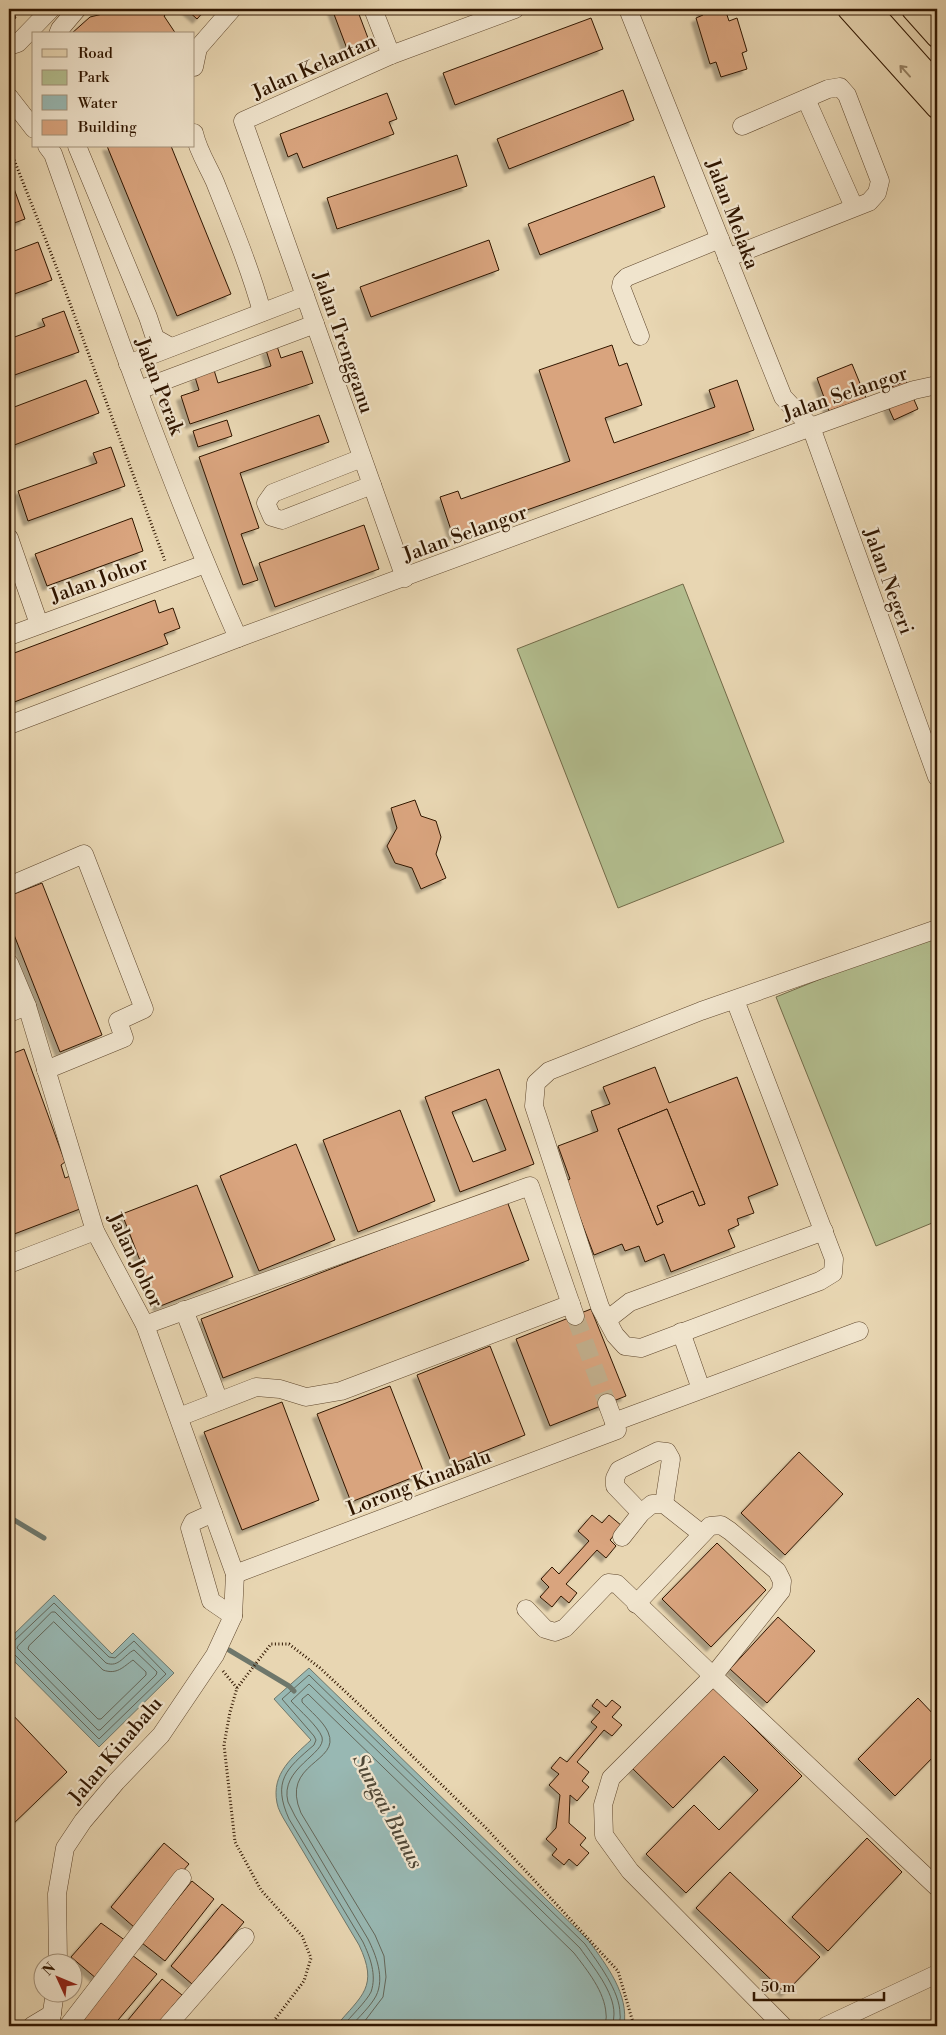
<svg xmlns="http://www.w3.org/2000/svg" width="946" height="2035" viewBox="0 0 946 2035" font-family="'Libre Bodoni',serif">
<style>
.green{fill:#b3be8f;stroke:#726a48}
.water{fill:#98b8b3;stroke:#6e776b}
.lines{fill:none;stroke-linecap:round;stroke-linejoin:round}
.shore{stroke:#64675a;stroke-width:1}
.stream{stroke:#6e776b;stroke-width:5}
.building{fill:#d9a47e;stroke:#301600;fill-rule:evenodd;filter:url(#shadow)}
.minor-tunnel{stroke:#c3b08e;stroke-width:18;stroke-dasharray:18 9;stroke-linecap:butt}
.minor-casing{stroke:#5e462c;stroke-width:19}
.major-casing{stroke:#301600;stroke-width:23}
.path{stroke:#301600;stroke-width:3;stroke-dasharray:1 2.5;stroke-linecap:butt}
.minor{stroke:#f0e4cd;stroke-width:18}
.major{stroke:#e8d6b2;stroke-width:21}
.oneway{stroke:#958062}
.labels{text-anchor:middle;stroke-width:4.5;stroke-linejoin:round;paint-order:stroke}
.street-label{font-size:20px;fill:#301600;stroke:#f0e4cd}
.water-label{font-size:21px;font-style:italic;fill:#4f4736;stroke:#f0e4cd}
</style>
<defs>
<filter id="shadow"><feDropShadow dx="-4.5" dy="4.5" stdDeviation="1" flood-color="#0004"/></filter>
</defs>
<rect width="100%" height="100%" fill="#e8d6b2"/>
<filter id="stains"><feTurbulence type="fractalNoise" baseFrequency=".004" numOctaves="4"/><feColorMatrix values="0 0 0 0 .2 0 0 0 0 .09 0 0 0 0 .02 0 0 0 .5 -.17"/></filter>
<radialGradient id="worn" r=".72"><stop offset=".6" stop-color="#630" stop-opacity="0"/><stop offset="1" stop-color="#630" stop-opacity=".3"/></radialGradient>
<g class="green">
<path d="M683 584 784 842 618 908 517 649Z"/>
<path d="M934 933 937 940V1221L876 1246 776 997Z"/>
</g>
<g class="water">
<path d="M54 1595 112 1654 133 1633 174 1673 99 1747 9 1656V1639Z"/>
<path d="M309 1668 589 1941C607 1966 629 1994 624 2026H336C362 1995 379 1987 359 1945L285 1821C282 1816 278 1809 277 1803 271 1773 293 1757 311 1740L274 1699Z"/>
</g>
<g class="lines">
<g class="shore">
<path d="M52 1612H55L106 1663C119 1668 124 1655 134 1650L157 1672 156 1675 100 1730H98L17 1648 18 1646Z"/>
<path d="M54 1622 103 1670C117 1675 123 1667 133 1660L146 1672V1675L101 1719H98L28 1649 29 1646Z"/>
<path d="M9 1642 14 1641 54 1603 109 1657 115 1658 134 1641 166 1674 99 1739 14 1654 9 1653"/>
<path d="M343 2026C350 2017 366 2002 371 1992 377 1975 370 1957 363 1942L289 1819C272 1781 286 1769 314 1745L316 1740 314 1736 282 1699 309 1675 585 1944C598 1963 620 1991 620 2014 621 2018 619 2022 619 2026"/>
<path d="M351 2026C359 2017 370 2007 376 1996 385 1978 376 1955 368 1939L295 1816C293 1811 290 1807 288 1802 279 1768 327 1754 322 1737 318 1726 299 1710 291 1701L309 1684 580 1948C593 1967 614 1991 614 2014 614 2018 613 2022 613 2026"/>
<path d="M361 2026 383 1997 386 1977 384 1956 375 1935 301 1813C279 1762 342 1763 328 1732 323 1721 310 1711 302 1702V1699L308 1694 574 1953C587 1970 605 1992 606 2014 607 2018 605 2022 605 2026"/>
</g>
<g class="stream">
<path d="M9 1517 44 1538"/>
<path d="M229 1650 289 1686 294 1691"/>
</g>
</g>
<g class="building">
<path d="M9 9H12L16 18 9 21Z"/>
<path d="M118 9H171L164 16 176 34H71L90 17 115 11Z"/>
<path d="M186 9H206L197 19Z"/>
<path d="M332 9H357L371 46 349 54Z"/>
<path d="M701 9H725L729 21 737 18 747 51 742 53 747 69 721 77 716 62 710 64 696 18 703 15Z"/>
<path d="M591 18 603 49 455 105 443 73Z"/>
<path d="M623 90 634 120 509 169 497 139Z"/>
<path d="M387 93 397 119 389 122 394 134 303 168 297 153 288 157 280 134Z"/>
<path d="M107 146H171L231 294 177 316Z"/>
<path d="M457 155 467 186 337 229 327 198Z"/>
<path d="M654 176 665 207 540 255 528 224Z"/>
<path d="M12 183 25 219 9 225V184Z"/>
<path d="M489 240 499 270 371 317 360 287Z"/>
<path d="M38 242 52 280 9 296V253Z"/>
<path d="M64 311 79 352 9 377V339L45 326 42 319Z"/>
<path d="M612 345 619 366 627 363 642 405 605 418 614 443 715 407 709 390 737 380 754 430 453 536 440 497 458 491 461 499 570 461 539 370Z"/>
<path d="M277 346 281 358 302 351 313 383 190 424 181 396 199 390 195 377 214 370 218 383 271 366 266 350Z"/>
<path d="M852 364 866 398 829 411 817 378Z"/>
<path d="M86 380 99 413 9 447V409Z"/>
<path d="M906 381 918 409 894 420 881 391Z"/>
<path d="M319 415 329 442 240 473 259 528 241 534 258 580 243 585 199 457Z"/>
<path d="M227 420 232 436 198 447 193 431Z"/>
<path d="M111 447 125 486 28 521 18 491 97 463 93 453Z"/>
<path d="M132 518 143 551 47 586 35 554Z"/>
<path d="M364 525 379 569 275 607 259 563Z"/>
<path d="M155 600 159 613 173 608 180 628 164 634 168 644 9 704V655Z"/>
<path d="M415 800 421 816 436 821 441 837 436 854 446 878 421 889 412 868 395 863 387 846 397 828 391 808Z"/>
<path d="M42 883 102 1035 60 1052 9 922V896Z"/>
<path d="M24 1049 65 1162 61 1165 65 1178 73 1175 85 1207 9 1236V1055Z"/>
<path d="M655 1067 669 1103 737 1077 778 1185 748 1197 754 1213 737 1219 739 1225 728 1230 735 1247 671 1272 664 1254 645 1262 639 1246 625 1251 622 1244 594 1255 566 1181 570 1179 558 1146 598 1131 591 1111 610 1104 603 1087ZM667 1109 705 1204 699 1206 693 1191 657 1206 663 1222 657 1225 618 1129Z"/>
<path d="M499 1069 534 1164 460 1192 425 1097ZM486 1099 506 1150 473 1162 452 1112Z"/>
<path d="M667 1109 705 1204 699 1206 693 1191 657 1206 663 1222 657 1225 618 1129Z"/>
<path d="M400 1110 435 1201 358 1232 323 1140Z"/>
<path d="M296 1144 335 1240 259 1271 220 1176Z"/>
<path d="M197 1185 233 1277 158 1307 122 1214Z"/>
<path d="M507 1201 529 1260 223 1378 201 1319Z"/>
<path d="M591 1309 626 1396 550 1426 516 1339Z"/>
<path d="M490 1346 525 1435 452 1464 417 1375Z"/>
<path d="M390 1386 424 1473 351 1502 317 1414Z"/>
<path d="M282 1402 319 1500 242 1530 204 1432Z"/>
<path d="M799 1452 843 1494 785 1555 741 1513Z"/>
<path d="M592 1515 602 1523 609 1515 622 1526 610 1540 616 1546 606 1558 597 1550 566 1584 577 1593 569 1603 561 1596 552 1607 540 1597 549 1587 541 1579 552 1567 559 1574 589 1541 578 1531Z"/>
<path d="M717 1543 766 1590 711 1647 662 1599Z"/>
<path d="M778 1617 815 1651 767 1703 730 1669Z"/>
<path d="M712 1686 802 1776 686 1893 646 1854 694 1805 719 1830 758 1790 724 1756 673 1808 631 1767Z"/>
<path d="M918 1698 937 1718V1753L895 1796 858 1759Z"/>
<path d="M597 1699 606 1707 612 1700 621 1707 612 1717 622 1725 612 1736 604 1730 577 1762 589 1772 582 1781 589 1787 577 1801 570 1795 569 1823 586 1838 580 1845 589 1853 577 1866 569 1859 564 1865 552 1855 557 1849 546 1839 556 1828 560 1795 549 1785 559 1774 551 1768 560 1757 567 1762 597 1727 591 1722 600 1712 592 1706Z"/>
<path d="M9 1711 67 1772 9 1828Z"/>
<path d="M867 1838 902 1872 828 1951 792 1917Z"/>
<path d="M164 1843 189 1864 134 1927 111 1907Z"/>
<path d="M730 1872 820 1957 785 1993 696 1908Z"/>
<path d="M192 1881 214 1899 165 1961 142 1943Z"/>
<path d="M222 1904 244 1922 192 1984 171 1966Z"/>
<path d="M101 1923 126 1941 97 1979 71 1957Z"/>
<path d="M132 1955 157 1974 113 2026H89L80 2019Z"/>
<path d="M162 1979 182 1995 156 2026H123Z"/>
</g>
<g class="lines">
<path class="minor-tunnel" d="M575 1316 607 1403"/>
<g class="minor-casing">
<g id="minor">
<path d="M373 9 391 55"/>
<path d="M628 9 783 397 811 427 937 777"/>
<path d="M58 34 60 29 77 9"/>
<path d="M9 46 18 43 51 9"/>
<path d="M194 67 198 48 232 9"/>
<path d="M9 97 34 129"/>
<path d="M806 99 854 207"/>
<path d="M194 133C198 151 208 166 215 182 232 225 250 268 262 312"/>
<path d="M47 146 53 154C111 317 168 480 238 638"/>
<path d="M77 146 148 317 155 338 171 347"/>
<path d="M727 258 869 202 877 193 880 181 847 95 840 87 828 89 742 126"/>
<path d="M640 336 621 287 622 282 627 277 720 239"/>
<path d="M128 364 305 296"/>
<path d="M139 390 315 324"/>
<path d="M362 458 273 493 266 503 272 517 282 520 372 485"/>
<path d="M9 538 39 624"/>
<path d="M405 578 243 121 391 55 515 9"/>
<path d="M9 636 205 564"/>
<path d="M9 725 238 638 811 427 914 390 937 385"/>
<path d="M9 886 84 854 144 1009 118 1021 124 1038 46 1070"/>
<path d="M9 963 27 1006 95 1231 145 1325 235 1574 233 1616 215 1655 161 1735 116 1782 83 1821 65 1848 57 1894 58 1962"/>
<path d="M735 1000 834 1259 833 1273 820 1281 641 1348 625 1346 615 1335 600 1307 534 1106 536 1083 549 1071 701 1011 937 929"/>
<path d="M9 1013 27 1006"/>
<path d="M9 1264 95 1231"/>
<path d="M184 1310 219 1401"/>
<path d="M607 1320 630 1302 824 1231"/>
<path d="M145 1325 530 1186 575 1316"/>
<path d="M681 1332 701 1389"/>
<path d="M179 1417 256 1387 280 1389 306 1397 341 1391 571 1304"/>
<path d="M614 1422 859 1331"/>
<path d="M213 1513 193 1522 190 1528 211 1601 233 1616"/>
<path d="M641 1513 615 1486V1478L619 1470 658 1451 667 1452 671 1459 664 1504"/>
<path d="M622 1537 641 1513 652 1504H664L702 1534"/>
<path d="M235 1574 617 1430 607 1403"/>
<path d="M636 1604 710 1526 721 1525 730 1531 777 1571 782 1581 781 1591 713 1676 937 1887"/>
<path d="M526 1609 545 1629 555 1632 565 1628 608 1583 617 1584 713 1676 611 1778 603 1805 604 1835 630 1871 783 2026"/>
<path d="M32 2026 52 2014"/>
<path d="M50 2026 55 1992"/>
<path d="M68 2026 182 1878"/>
<path d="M167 2026 245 1937"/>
<path d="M826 2026 937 1974"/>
</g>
</g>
<g class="major-casing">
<g id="major">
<path d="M848 9 937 108"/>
<path d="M870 9 937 84"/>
<path d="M912 9 937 37"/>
</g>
</g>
<g class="path">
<path d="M9 147 58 271 165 561"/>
<path d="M935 1278 937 1277"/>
<path d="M223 1671 237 1688 230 1712 224 1745 235 1842 261 1890 302 1936 311 1958 304 1981 270 2026"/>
<path d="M237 1688 271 1644H289L320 1668 365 1710 486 1828 618 1971 634 2026"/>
</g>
<use href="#minor" class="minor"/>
<use href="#major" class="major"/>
</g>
<defs><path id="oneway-shaft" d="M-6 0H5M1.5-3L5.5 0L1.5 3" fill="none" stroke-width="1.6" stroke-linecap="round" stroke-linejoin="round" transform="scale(1.25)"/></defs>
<use class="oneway" href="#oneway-shaft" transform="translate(905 71) rotate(-132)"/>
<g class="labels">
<g class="street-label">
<text transform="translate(314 66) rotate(-24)" y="7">Jalan Kelantan</text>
<text transform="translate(733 214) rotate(69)" y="7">Jalan Melaka</text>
<text transform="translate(344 342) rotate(71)" y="7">Jalan Trengganu</text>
<text transform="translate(160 386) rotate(69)" y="7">Jalan Perak</text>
<text transform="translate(845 393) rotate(-19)" y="7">Jalan Selangor</text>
<text transform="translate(465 533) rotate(-20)" y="7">Jalan Selangor</text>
<text transform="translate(99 579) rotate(-20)" y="7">Jalan Johor</text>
<text transform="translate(889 581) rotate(70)" y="7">Jalan Negeri</text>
<text transform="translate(136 1260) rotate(64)" y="7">Jalan Johor</text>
<text transform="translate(419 1482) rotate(-21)" y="7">Lorong Kinabalu</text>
<text transform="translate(115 1750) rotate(-50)" y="7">Jalan Kinabalu</text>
</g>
<g class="water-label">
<text transform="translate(388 1811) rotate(62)" y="7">Sungai Bunus</text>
</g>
</g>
<rect width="946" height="2035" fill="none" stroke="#e8d6b2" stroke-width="30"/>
<rect x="10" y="10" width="926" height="2015" fill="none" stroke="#301600" stroke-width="2.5"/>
<rect x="15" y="15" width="916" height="2005" fill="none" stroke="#301600"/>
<rect x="32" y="32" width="162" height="115" fill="#f0e4cd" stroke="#a3927b"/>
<rect x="42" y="49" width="25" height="8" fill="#e8d6b2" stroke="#a3927b"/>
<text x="78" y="58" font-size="15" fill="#301600">Road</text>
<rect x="42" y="70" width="25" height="15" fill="#b3be8f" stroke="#a3927b"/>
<text x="78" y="82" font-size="15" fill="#301600">Park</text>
<rect x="42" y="95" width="25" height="15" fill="#98b8b3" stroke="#a3927b"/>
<text x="78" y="108" font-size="15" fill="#301600">Water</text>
<rect x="42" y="120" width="25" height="15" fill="#d9a47e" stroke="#a3927b"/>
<text x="78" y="132" font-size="15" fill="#301600">Building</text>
<g transform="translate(58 1978) rotate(314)"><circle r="24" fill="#f0e4cd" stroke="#a3927b"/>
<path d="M0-4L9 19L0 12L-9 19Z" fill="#8f2418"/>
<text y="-8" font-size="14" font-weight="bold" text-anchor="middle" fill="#301600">N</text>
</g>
<path d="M754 1992v8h130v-8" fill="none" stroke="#301600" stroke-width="2.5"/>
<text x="761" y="1992" font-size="15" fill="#301600" stroke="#f0e4cd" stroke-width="4" paint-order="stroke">50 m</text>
<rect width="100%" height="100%" filter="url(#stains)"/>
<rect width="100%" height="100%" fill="url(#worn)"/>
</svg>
